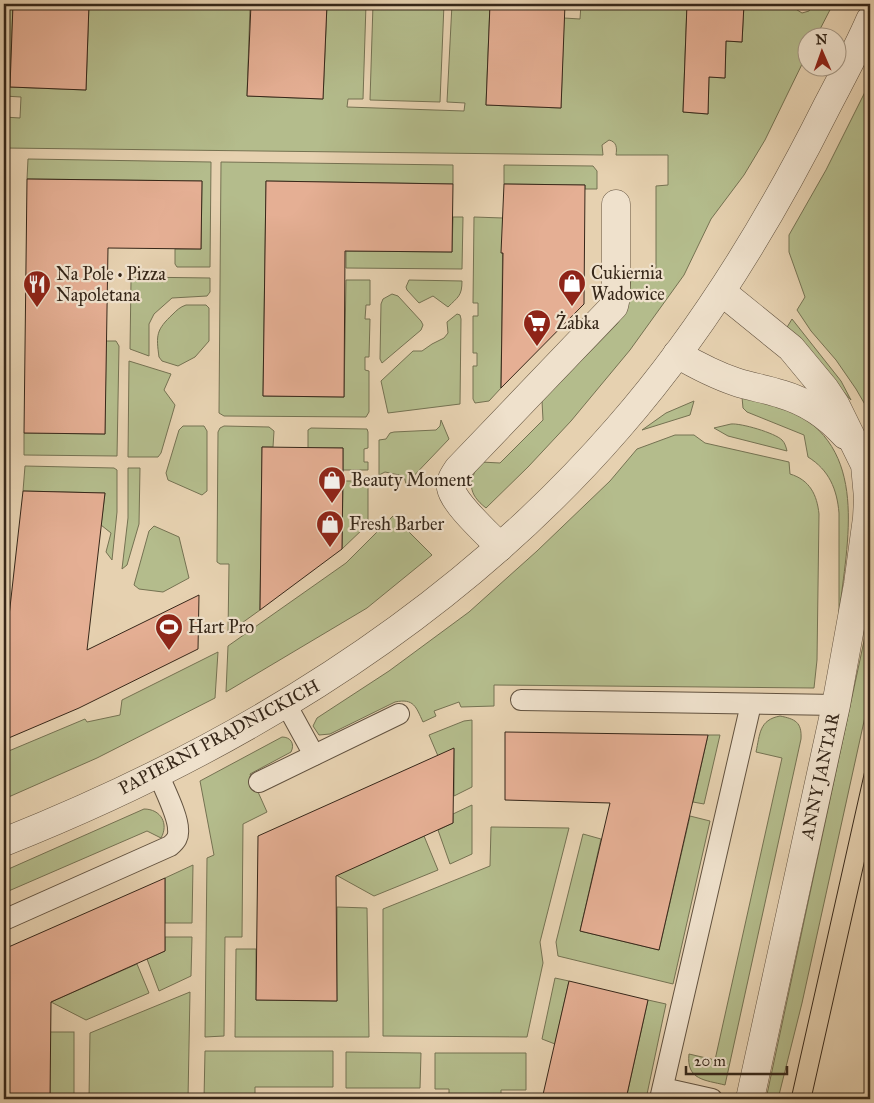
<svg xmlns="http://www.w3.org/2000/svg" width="874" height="1103" viewBox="0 0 874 1103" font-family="'IM FELL Great Primer',serif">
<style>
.green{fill:#b4bc8c;stroke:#757252}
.building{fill:#e5af94;stroke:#362719}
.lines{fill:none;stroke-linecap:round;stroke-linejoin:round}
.service-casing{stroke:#62523f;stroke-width:22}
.minor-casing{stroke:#62523f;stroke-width:29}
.service{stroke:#efe1cc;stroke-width:20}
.minor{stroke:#efe1cc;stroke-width:28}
.tram{stroke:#362719;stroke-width:1}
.labels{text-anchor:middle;stroke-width:4.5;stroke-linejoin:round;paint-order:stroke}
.poi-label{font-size:18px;fill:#362719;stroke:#efe1cc;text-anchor:start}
.street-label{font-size:18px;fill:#362719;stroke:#efe1cc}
</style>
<rect width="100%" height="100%" fill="#e6d1b0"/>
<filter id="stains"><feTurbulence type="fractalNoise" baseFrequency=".004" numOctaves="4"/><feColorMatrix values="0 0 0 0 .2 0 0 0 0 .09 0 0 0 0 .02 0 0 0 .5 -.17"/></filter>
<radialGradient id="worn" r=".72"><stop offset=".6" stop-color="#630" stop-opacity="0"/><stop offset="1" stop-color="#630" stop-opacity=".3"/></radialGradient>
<g class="green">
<path d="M4 4H13L10 87 86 90 89 4H235V6L250 7 247 96 323 99 327 4H366L363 99H348L347 107 464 111 465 103 447 102 452 4H490L486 105 561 108 564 18 580 19 581 4H687L683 112 708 114 709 77 725 78 726 41 742 42 744 4H793L794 8 802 13 809 11 813 4H833L816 37 806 38V56L765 140 744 175 711 219 684 275 630 350 571 421 528 467 486 508C468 494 467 481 481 462L500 463 543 420 542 401 617 324 622 317 629 297 631 278 634 276H656V186L668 185V155H616C617 148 617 142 609 140L602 145 603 155 4 148V117L20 118 21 97 4 96Z"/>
<path d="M373 4H444L440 102 370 100Z"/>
<path d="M870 82V419L867 408 856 389 836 360 811 331 797 310 805 297 789 252V235L826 170Z"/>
<path d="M28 159 211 162 210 267H177L175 264V249H201L202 181 27 179Z"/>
<path d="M221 162 453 165V184L266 181 263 396 344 397 346 280H370V305H366L365 319H370L369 357H365V370L369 371V412L366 417 224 416 219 413Z"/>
<path d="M504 165 593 166 597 171V189H585V185L504 184Z"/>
<path d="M453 217H463L462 269 346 268V251L452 252Z"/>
<path d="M474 217 503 218 501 388 489 401 475 403 473 399V366H477V353H473V316H478V303H473Z"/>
<path d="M136 277 210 278V292L207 296 172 298 154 314 149 324V356L130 349 131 281V279Z"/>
<path d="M409 280 462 281C462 296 458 297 448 307L433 296 419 303 407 290 406 287Z"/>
<path d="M392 294 398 296 421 321 423 325 421 330 382 363 380 359 381 304 383 299Z"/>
<path d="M186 305H206L209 308V341L195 357 178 366 162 361 159 357C156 335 156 330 173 314 177 310 180 307 186 305Z"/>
<path d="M457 314 460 315 461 319 460 404 388 413 381 381 413 351H422L432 344 444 338 448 333 447 322Z"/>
<path d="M792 319 841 381 851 400 786 329Z"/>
<path d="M106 341H116L119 346 117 456 24 455V433L105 434Z"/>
<path d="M129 361 171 374 164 390 175 405 161 453 158 457H128Z"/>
<path d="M742 397C756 401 773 403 787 409 871 446 847 542 839 614V513C837 489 829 470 808 457L804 435 747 412 743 408Z"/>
<path d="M694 401 690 415 642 430 666 413Z"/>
<path d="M441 420 449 439 406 484 404 476 385 472 379 475V440L386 439 390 433 394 432 436 430 440 426Z"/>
<path d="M731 424C741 423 775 433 782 440 785 443 786 447 787 451L728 436 714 428Z"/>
<path d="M183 426H204L207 431V491L202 495 168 480 166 473 179 430Z"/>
<path d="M224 426 269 427 274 431 273 447H262L260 610 228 633 229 564H220L217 562 218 432 220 428Z"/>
<path d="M311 428 367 429 368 432V448L364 449V462H368V470H343V448H308V430Z"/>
<path d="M675 435H694L705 443 789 462 790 474C810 480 817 495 819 514L817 660 814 688 494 685V706L461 707 459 702 434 711 436 716 423 722C416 707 414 698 395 702L330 734 319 735 313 726 317 718 389 671 469 612 537 551 610 481 637 449Z"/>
<path d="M25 466 114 468 117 470V512L112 560 106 552 111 533 101 525 105 493 23 491Z"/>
<path d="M128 468H140L139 524 127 565 122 569 128 518Z"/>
<path d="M343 481H368V521L366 526 342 549Z"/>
<path d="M393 516 432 555 367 608 226 692 228 646 346 563Z"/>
<path d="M154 526 179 537 189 578 163 592 139 589 134 585 149 531Z"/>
<path d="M870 613V694L802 1003 778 1099H766Z"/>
<path d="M218 652 215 698 97 758 4 799V753L85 719 87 722 120 715 122 700Z"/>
<path d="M780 716C795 719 802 722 801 739L725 1085C705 1080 686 1080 689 1054L715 1060 782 758 756 752C760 734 759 720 780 716Z"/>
<path d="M472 720V787L454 796V749L438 756 429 735 464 721Z"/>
<path d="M708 735H720L704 804 693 802Z"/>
<path d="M282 737C291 737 295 744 291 752L250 774 267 812 243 824 242 937H225L224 1036 205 1037 207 858 214 855 200 781Z"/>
<path d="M472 805V854L450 864 438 830 453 823V814Z"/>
<path d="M144 809C161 809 169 824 161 838L147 831 4 893V871Z"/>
<path d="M690 816 710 821 673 984 558 956 556 942 583 834 601 839 580 931 659 950Z"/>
<path d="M491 827 569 828 540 942 543 963 527 1037 383 1036V909L490 866Z"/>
<path d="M424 836 438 870 374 896 336 875Z"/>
<path d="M193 865 192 923H165V878Z"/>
<path d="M337 907 367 908 369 1037H235L236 949H256V1000L337 1001Z"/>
<path d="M165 937H192L191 976 159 991 147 959 165 951Z"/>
<path d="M137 964 149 993 86 1020 51 1002Z"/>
<path d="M555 978 569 981 555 1044 542 1039Z"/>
<path d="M190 992 188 1099H89L90 1033Z"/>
<path d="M648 1000 666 1004 646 1099H626Z"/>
<rect x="50" y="1032" width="24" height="67"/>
<path d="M205 1051H333V1087H255V1099H204Z"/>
<path d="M346 1052 421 1053 420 1088H346Z"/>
<path d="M435 1053H526V1090H501V1099H449V1089H435Z"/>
</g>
<g class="building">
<path d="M13 4H89L86 90 10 87Z"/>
<path d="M251 4H327L323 99 247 96Z"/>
<path d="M490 4H565L561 108 486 105Z"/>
<path d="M687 4H744L742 42 726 41 725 78 709 77 708 114 683 112Z"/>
<path d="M27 179 202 181 201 249 108 248 105 434 24 433Z"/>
<path d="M266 181 453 184 452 252 345 251 344 397 263 396Z"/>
<path d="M504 184 585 185 584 304 501 388 503 253H501Z"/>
<path d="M262 447 343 448V470L342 549 260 610Z"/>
<path d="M23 491 105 493 87 650 199 595 198 649 79 708 4 740V661Z"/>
<path d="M505 732 708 735 659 950 580 931 610 803 505 800Z"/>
<path d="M454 748 453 823 336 876 337 1001 256 1000 258 836Z"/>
<path d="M165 878V951L51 1002 50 1099H4V949Z"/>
<path d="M569 981 648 1000 626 1099H542Z"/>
</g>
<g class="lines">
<g class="service-casing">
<g id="service">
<path d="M521 700 836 705"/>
<path d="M286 704 314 755"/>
<path d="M259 782 399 714"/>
<path d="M4 920 170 846C176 841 179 837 178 829 178 815 163 787 158 773"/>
<path d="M663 1088 712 1099"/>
<path d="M660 1099 751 704"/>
</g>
</g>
<g class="minor-casing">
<g id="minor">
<path d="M722 292 791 348 825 389 835 404 865 465 868 498 867 518 858 584 836 705 750 1099"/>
<path d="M677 354C696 365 715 375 736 382 751 387 766 389 781 394 805 401 828 416 845 435"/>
<path d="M500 547C488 534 454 504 451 488 450 480 454 475 458 469L614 306 616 297V204"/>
<path d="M4 842C235 750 454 617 618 428 702 332 769 222 826 108 841 79 857 50 870 20"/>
</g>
</g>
<use href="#service" class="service"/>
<use href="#minor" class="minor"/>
<g class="tram">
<path d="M791 1099 870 748"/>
<path d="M811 1099 870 837"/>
</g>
</g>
<defs>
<g id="shop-pin" transform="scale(1.4375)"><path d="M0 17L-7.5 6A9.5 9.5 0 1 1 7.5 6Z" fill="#8f2418" stroke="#efe1cc"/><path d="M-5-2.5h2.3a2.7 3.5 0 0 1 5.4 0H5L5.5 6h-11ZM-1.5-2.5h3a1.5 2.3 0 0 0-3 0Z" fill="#fff"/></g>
<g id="restaurant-pin" transform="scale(1.4375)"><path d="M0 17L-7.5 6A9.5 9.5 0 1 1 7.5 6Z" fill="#8f2418" stroke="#efe1cc"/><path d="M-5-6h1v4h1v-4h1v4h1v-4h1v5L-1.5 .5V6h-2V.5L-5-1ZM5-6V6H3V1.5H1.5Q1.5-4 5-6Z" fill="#fff"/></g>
<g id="supermarket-pin" transform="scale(1.4375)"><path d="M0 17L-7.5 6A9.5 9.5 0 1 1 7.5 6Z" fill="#8f2418" stroke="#efe1cc"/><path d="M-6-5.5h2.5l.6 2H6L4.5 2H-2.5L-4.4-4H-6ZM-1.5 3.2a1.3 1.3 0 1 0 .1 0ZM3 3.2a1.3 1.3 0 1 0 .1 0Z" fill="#fff"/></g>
<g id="stadium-pin" transform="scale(1.4375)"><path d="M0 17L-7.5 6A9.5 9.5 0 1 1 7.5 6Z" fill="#8f2418" stroke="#efe1cc"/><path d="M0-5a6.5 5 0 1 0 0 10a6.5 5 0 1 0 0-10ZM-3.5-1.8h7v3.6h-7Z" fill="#fff"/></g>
</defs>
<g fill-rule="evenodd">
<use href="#shop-pin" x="572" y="283"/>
<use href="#restaurant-pin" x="37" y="284"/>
<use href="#supermarket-pin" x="537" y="323"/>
<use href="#shop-pin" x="332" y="480"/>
<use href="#shop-pin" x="330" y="524"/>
<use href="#stadium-pin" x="169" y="627"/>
</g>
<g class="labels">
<g class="poi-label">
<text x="591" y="279">Cukiernia<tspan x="591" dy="21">Wadowice</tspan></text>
<text x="56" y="280">Na Pole • Pizza<tspan x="56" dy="21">Napoletana</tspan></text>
<text x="556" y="329">Żabka</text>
<text x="351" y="486">Beauty Moment</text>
<text x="349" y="530">Fresh Barber</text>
<text x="188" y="633">Hart Pro</text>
</g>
<g class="street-label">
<text transform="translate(219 737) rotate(-28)" y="6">PAPIERNI PRĄDNICKICH</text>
<text transform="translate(820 776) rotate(-78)" y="6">ANNY JANTAR</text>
</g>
</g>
<rect width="874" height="1103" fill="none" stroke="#e6d1b0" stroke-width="20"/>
<rect x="5" y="5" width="864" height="1093" fill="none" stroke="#362719" stroke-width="2.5"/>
<rect x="10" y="10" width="854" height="1083" fill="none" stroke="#362719"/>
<g transform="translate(822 52) rotate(358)"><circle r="24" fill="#efe1cc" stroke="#a59784"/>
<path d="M0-4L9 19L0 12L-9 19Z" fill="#8f2418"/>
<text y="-8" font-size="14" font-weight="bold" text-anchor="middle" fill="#362719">N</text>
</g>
<path d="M686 1066v8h101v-8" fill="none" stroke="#362719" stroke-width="2.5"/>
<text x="694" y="1066" font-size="15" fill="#362719" stroke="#efe1cc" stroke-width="4" paint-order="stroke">20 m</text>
<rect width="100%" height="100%" filter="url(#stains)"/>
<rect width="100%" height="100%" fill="url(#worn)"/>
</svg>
